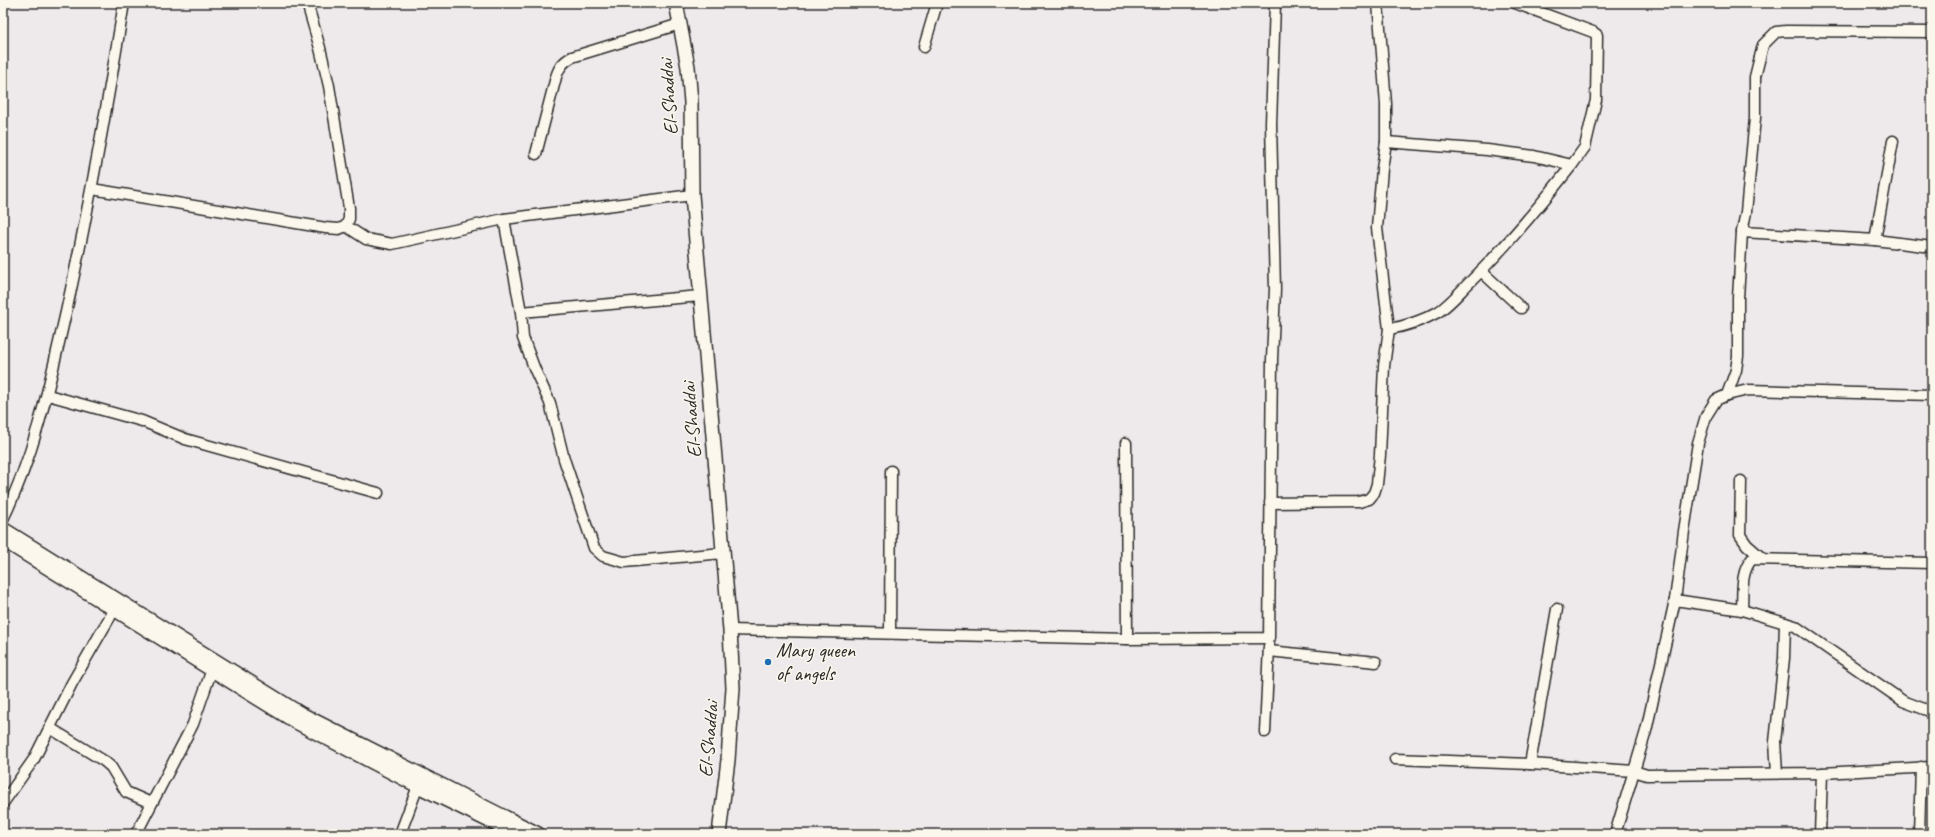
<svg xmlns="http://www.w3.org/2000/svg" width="1935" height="837" viewBox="0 0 1935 837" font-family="Caveat,sans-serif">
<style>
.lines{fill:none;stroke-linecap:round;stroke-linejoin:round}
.street-casing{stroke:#2b2b2b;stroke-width:13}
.secondary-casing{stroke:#2b2b2b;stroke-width:16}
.street{stroke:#fbf7ec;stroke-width:10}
.secondary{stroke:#fbf7ec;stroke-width:13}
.poi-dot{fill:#1f6fb2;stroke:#fbf7ec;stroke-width:1.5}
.labels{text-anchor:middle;stroke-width:3;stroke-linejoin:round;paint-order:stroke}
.street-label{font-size:20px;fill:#2b2b2b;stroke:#fbf7ec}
.poi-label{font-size:20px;fill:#2b2b2b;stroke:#fbf7ec;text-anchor:start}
</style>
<rect width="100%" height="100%" fill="#eee9ea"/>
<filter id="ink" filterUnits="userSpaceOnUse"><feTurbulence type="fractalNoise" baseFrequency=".025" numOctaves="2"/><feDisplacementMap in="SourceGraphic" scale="8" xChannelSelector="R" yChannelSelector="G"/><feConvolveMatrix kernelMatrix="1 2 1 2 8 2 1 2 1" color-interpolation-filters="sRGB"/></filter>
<g filter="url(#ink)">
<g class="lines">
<g class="street-casing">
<g id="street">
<path d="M1932 32 1786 31 1776 32 1763 45 1755 77V118L1746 212 1742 232 1738 298V356L1736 370 1727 395 1748 390 1932 395"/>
<path d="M924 47 937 3"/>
<path d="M1386 142 1487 150 1534 156 1572 165 1585 147 1596 100 1597 35 1593 32 1515 3"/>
<path d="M536 154 556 77C559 67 563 62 572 57L680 24"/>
<path d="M92 189 326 228 339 229 346 226 349 219V208L329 86 320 48 307 3"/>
<path d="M692 195 504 219 521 312 523 338 535 370 550 403 564 459 594 548 603 556 624 562 723 553"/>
<path d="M346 226 366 239 392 244 504 219"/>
<path d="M1742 232 1875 240 1893 141"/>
<path d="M1875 240 1932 247"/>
<path d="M1481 271 1521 308"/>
<path d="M521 312 700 296"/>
<path d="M1389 329C1407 326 1422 321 1438 312 1449 305 1458 294 1467 285 1505 248 1539 207 1572 165"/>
<path d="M48 395 142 421 185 439 378 493"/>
<path d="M1727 395 1716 400 1706 416 1698 443 1684 531 1675 600 1742 610C1743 593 1740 572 1752 559L1932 563"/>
<path d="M1126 443 1127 639"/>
<path d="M1741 481 1740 535 1747 545 1763 559"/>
<path d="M1270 503 1359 502 1369 499 1374 493 1377 484 1380 455 1384 366 1389 329 1377 228 1382 169 1386 142V104L1378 3"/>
<path d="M3 519C35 454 50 382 66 312 89 209 107 106 124 3"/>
<path d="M1675 600 1646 731 1634 771 1647 775 1822 773 1932 767"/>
<path d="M1557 609 1530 764 1634 771 1615 834"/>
<path d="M1742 610 1795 626 1903 701 1932 712"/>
<path d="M730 630 1127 639 1269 638 1272 360 1275 289 1271 124 1275 3"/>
<path d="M890 632 891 471"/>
<path d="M1269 651 1376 662"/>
<path d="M50 728 104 761 111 767 126 792 151 803"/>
<path d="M1265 732 1269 646"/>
<path d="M1395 759 1530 764"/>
<path d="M1777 773 1775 742 1784 658 1785 623"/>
<path d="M3 803 34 759 72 683 114 610"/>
<path d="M136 834 193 724 212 669"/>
<path d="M400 834 418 786"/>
<path d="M1820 834 1822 773"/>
<path d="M1919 834 1921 767"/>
</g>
</g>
<g class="secondary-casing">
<g id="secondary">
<path d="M676 3 688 67 691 102 692 195 730 630 733 688 728 760 719 834"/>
<path d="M3 529 301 714 538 834"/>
<path d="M3 540 296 722 418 786 516 834"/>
</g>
</g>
<use href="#street" class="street"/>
<use href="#secondary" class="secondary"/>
</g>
</g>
<circle class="poi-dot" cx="768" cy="662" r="4"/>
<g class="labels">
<g class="street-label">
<text transform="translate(668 97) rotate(-94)" y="7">El-Shaddai</text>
<text transform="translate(691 420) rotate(-95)" y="7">El-Shaddai</text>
<text transform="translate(708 739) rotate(-85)" y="7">El-Shaddai</text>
</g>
<g class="poi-label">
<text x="776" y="657">Mary queen<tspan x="776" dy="23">of angels</tspan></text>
</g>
</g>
<rect width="1935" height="837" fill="none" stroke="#fbf7ec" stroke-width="16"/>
<rect x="8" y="8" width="1919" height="821" fill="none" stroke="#2b2b2b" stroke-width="1.5" filter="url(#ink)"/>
</svg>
